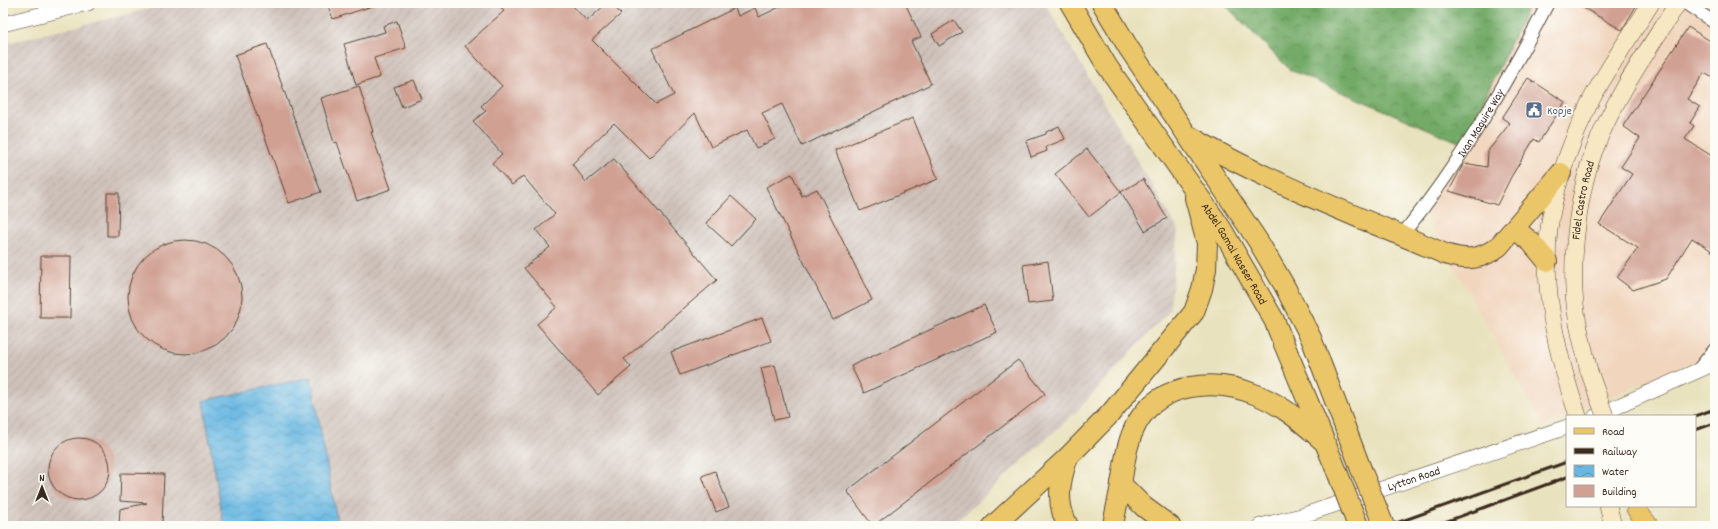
<svg xmlns="http://www.w3.org/2000/svg" width="1718" height="529" viewBox="0 0 1718 529" font-family="Dekko,sans-serif">
<style>
.built{fill:#f1d5bd}
.industrial{fill:url(#industrial-furrows)}
.forest{fill:url(#forest-crowns);stroke:#576a42}
.water{fill:url(#water-waves);stroke:#527080}
.building{fill:#d0a093}
.lines{fill:none;stroke-linecap:round;stroke-linejoin:round}
.minor-casing{stroke:#554636;stroke-width:14}
.tertiary-casing{stroke:#554636;stroke-width:16}
.secondary-casing{stroke:#554636;stroke-width:18}
.primary-casing{stroke:#554636;stroke-width:20}
.trunk-casing{stroke:#554636;stroke-width:22}
.minor{stroke:#fff;stroke-width:12}
.tertiary{stroke:#fff;stroke-width:15}
.secondary{stroke:#f7e8c3;stroke-width:17}
.primary{stroke:#ebc669;stroke-width:19}
.trunk{stroke:#ebc669;stroke-width:20}
.rail{stroke:#3b2a1e;stroke-width:3}
.secondary-bridge-casing{stroke:#554636;stroke-width:18;stroke-linecap:butt}
.trunk-bridge-casing{stroke:#554636;stroke-width:22;stroke-linecap:butt}
.secondary-bridge{stroke:#f7e8c3;stroke-width:17}
.trunk-bridge{stroke:#ebc669;stroke-width:20}
.labels{text-anchor:middle;stroke-width:3.5;stroke-linejoin:round;paint-order:stroke}
.service-label{font-size:12px;fill:#4e5e75;stroke:#fdfcf7;text-anchor:start}
.street-label{font-size:12px;fill:#3b2a1e;stroke:#fdfcf7}
</style>
<defs>
<pattern id="industrial-furrows" width="10" height="10" patternUnits="userSpaceOnUse"><rect width="10" height="10" fill="#cec1ba"/><path d="M-1 1l2-2M0 10L10 0M9 11l2-2" fill="none" stroke="#b2a69f"/></pattern>
<pattern id="forest-crowns" width="20" height="18" patternUnits="userSpaceOnUse"><rect width="20" height="18" fill="#73aa67"/><path d="M2 6a3 3 0 1 1 6 0M12 15a3 3 0 1 1 6 0" fill="none" stroke="#608b54"/></pattern>
<pattern id="water-waves" width="16" height="10" patternUnits="userSpaceOnUse"><rect width="16" height="10" fill="#68b7e2"/><path d="M0 5q4-4 8 0t8 0" fill="none" stroke="#5795b7"/></pattern>
</defs>
<rect width="100%" height="100%" fill="#fdfcf7"/>
<filter id="ink" filterUnits="userSpaceOnUse"><feTurbulence type="fractalNoise" baseFrequency=".025" numOctaves="2"/><feDisplacementMap in="SourceGraphic" scale="8" xChannelSelector="R" yChannelSelector="G"/><feConvolveMatrix kernelMatrix="1 2 1 2 8 2 1 2 1" color-interpolation-filters="sRGB"/></filter>
<filter id="wash" filterUnits="userSpaceOnUse"><feTurbulence type="fractalNoise" baseFrequency=".012" numOctaves="4" result="noise"/><feDisplacementMap in="SourceGraphic" scale="16" xChannelSelector="R" yChannelSelector="G"/><feGaussianBlur stdDeviation="0.9" result="paint"/><feColorMatrix in="noise" values="0 0 0 0 0 0 0 0 0 0 0 0 0 0 0 0 0 1.4 0 .05"/><feComposite in="paint" operator="in"/></filter>
<g filter="url(#wash)">
<rect width="100%" height="100%" fill="#e9e2be"/>
<path class="built" d="M1530 3H1715V352L1543 426 1425 213 1463 144Z"/>
<path class="industrial" d="M174 3H1045L1178 230 1170 310 1075 413 951 526H3V44Z"/>
<path class="forest" d="M1223 3H1530L1463 144 1290 70Z"/>
<path class="water" d="M311 377 338 526H224L203 401Z"/>
<g id="blocks">
<g class="building">
<path d="M327 3H375V5L333 19Z"/>
<path d="M497 3H570L587 21 607 3H611L621 14 592 40 656 104 674 95 652 49 735 8 738 16 755 8 759 17 788 3H905L921 37 911 41 931 84 802 146 782 104 762 113 775 139 756 148 747 130 711 147 695 113 649 158 614 123 572 164 586 182 614 159 717 280 624 359 631 367 598 395 537 324 557 307 524 268 550 247 536 230 555 214 523 176 512 185 492 163 502 154 473 121 486 111 481 106 502 86 465 46 504 11Z"/>
<path d="M1575 3H1638L1622 30Z"/>
<path d="M954 20 962 32 939 46 932 34Z"/>
<path d="M397 21 406 48 374 58 380 77 356 85 344 44 385 32 383 26Z"/>
<path d="M1688 27 1715 44V79L1704 73 1687 99 1700 107 1690 123 1694 126 1685 139 1715 158V253L1692 238 1666 279 1633 290 1617 278 1638 248 1599 224 1632 174 1621 167 1640 138 1623 126Z"/>
<path d="M267 44 321 192 289 203 235 55Z"/>
<path d="M1528 78 1565 102 1539 142 1534 139 1511 177 1497 205 1449 191 1464 163 1487 167 1488 151 1510 123 1502 118Z"/>
<path d="M414 80 422 99 402 107 394 87Z"/>
<path d="M359 86 373 132H371L391 189 357 201 337 142 334 143 321 98Z"/>
<path d="M913 118 938 179 860 211 835 150Z"/>
<path d="M1059 126 1065 139 1046 147 1047 151 1031 157 1026 141 1046 134V132Z"/>
<path d="M1087 149 1121 192 1089 217 1055 174Z"/>
<path d="M792 174 802 196 817 189 872 300 833 320 766 187Z"/>
<path d="M1143 179 1167 218 1145 231 1121 192Z"/>
<path d="M107 193H119L118 236H107Z"/>
<path d="M731 196 756 219 731 246 706 223Z"/>
<circle cx="185" cy="297" r="57"/>
<path d="M41 256H71L70 318H40Z"/>
<path d="M1048 261 1053 301 1028 304 1023 265Z"/>
<path d="M984 305 997 332 864 393 851 366Z"/>
<path d="M762 318 771 341 680 375 671 352Z"/>
<path d="M1018 360 1045 394 873 526 847 491Z"/>
<path d="M775 365 788 417 774 420 761 368Z"/>
<circle cx="79" cy="469" r="31"/>
<path d="M715 471 729 507 716 512 702 476Z"/>
<path d="M121 473 164 474 162 526H119L120 509 147 503 120 501Z"/>
</g>
</g>
</g>
<g filter="url(#ink)">
<use href="#blocks" fill-opacity="0" stroke="#554636" stroke-width="1"/>
<g class="lines">
<g class="minor-casing">
<g id="minor">
<path d="M1685 3 1715 23"/>
<path id="s1" d="M1402 235C1460 164 1506 84 1548 3"/>
<path d="M1697 371 1715 349"/>
</g>
</g>
<g class="tertiary-casing">
<g id="tertiary">
<path d="M3 24 88 3"/>
<path d="M1596 416 1715 363"/>
<path id="s2" d="M1260 526 1301 516 1567 427"/>
</g>
</g>
<g class="secondary-casing">
<g id="secondary">
<path id="s3" d="M1589 371C1583 345 1575 318 1574 291 1572 249 1579 190 1594 151 1614 98 1648 50 1678 3"/>
<path d="M1578 416C1558 358 1541 291 1549 229 1554 187 1570 145 1588 106 1606 70 1630 37 1651 3"/>
<path d="M1608 506 1613 526"/>
</g>
</g>
<g class="primary-casing">
<path id="primary" d="M1636 509 1649 526"/>
</g>
<g class="trunk-casing">
<g id="trunk">
<path id="s4" d="M1070 3 1107 66 1221 228 1274 320 1338 474"/>
<path d="M1102 3 1128 47 1258 241 1284 285 1311 338 1361 469"/>
<path d="M1191 137C1271 184 1360 217 1445 254 1467 261 1481 260 1499 246L1561 173"/>
<path d="M1515 229 1531 242 1547 261"/>
<path d="M1121 484 1144 507 1170 526"/>
<path d="M993 526 1068 457 1110 414 1194 312 1202 289 1206 269 1207 243 1195 198"/>
<path d="M1068 526C1055 502 1060 480 1068 457"/>
<path d="M1113 526C1115 512 1119 498 1121 484 1125 462 1126 443 1137 423 1161 381 1217 378 1257 395 1282 405 1302 422 1322 440"/>
</g>
</g>
<use href="#minor" class="minor"/>
<use href="#tertiary" class="tertiary"/>
<use href="#secondary" class="secondary"/>
<use href="#primary" class="primary"/>
<use href="#trunk" class="trunk"/>
<g class="rail">
<path d="M1695 416 1715 409"/>
<path d="M1695 430 1715 423"/>
<path d="M1388 526 1567 462"/>
<path d="M1434 526 1567 477"/>
</g>
<g class="secondary-bridge-casing">
<path id="secondary-bridge" d="M1589 371 1605 416"/>
</g>
<g class="trunk-bridge-casing">
<g id="trunk-bridge">
<path d="M1361 469 1384 526"/>
<path d="M1338 474 1358 526"/>
</g>
</g>
<use href="#secondary-bridge" class="secondary-bridge"/>
<use href="#trunk-bridge" class="trunk-bridge"/>
</g>
</g>
<defs>
<g id="civic-square" transform="scale(0.9)"><rect x="-9" y="-9" width="18" height="18" rx="4" fill="#5c6f8a" stroke="#fdfcf7"/><path d="M-.6-6.5H3V-4.5H.6V-3L4-1V1h2V6H-6V1h2V-1L-.6-3ZM-1.2 2.5V6h2.4V2.5Z" fill="#fff"/></g>
</defs>
<g fill-rule="evenodd">
<use href="#civic-square" x="1534" y="110"/>
</g>
<g class="labels">
<g class="service-label">
<text x="1547" y="114">Kopje</text>
</g>
<g class="street-label">
<text dy="4" stroke="none"><textPath href="#s1" startOffset="137">Ivan Maguire Way</textPath></text>
<text dy="4" stroke="none"><textPath href="#s3" startOffset="173">Fidel Castro Road</textPath></text>
<text dy="4" stroke="none"><textPath href="#s4" startOffset="300">Abdel Gamal Nasser Road</textPath></text>
<text dy="4" stroke="none"><textPath href="#s2" startOffset="161">Lytton Road</textPath></text>
</g>
</g>
<rect width="1718" height="529" fill="none" stroke="#fdfcf7" stroke-width="16"/>
<rect x="1566" y="415" width="130" height="92" fill="#fdfcf7" stroke="#afa8a0"/>
<rect x="1574" y="428" width="20" height="6" fill="#ebc669" stroke="#afa8a0"/>
<text x="1602" y="435" font-size="12" fill="#3b2a1e">Road</text>
<rect x="1574" y="448" width="20" height="6" fill="#3b2a1e" stroke="#afa8a0"/>
<text x="1602" y="455" font-size="12" fill="#3b2a1e">Railway</text>
<rect x="1574" y="465" width="20" height="12" fill="url(#water-waves)" stroke="#afa8a0"/>
<text x="1602" y="475" font-size="12" fill="#3b2a1e">Water</text>
<rect x="1574" y="485" width="20" height="12" fill="#d0a093" stroke="#afa8a0"/>
<text x="1602" y="495" font-size="12" fill="#3b2a1e">Building</text>
<g transform="translate(42 487)" stroke="#fdfcf7" stroke-width="3" paint-order="stroke">
<path d="M0-3L7 15L0 10L-7 15Z" fill="#3b2a1e"/>
<text y="-6" font-size="11" font-weight="bold" text-anchor="middle" fill="#3b2a1e">N</text>
</g>
</svg>
